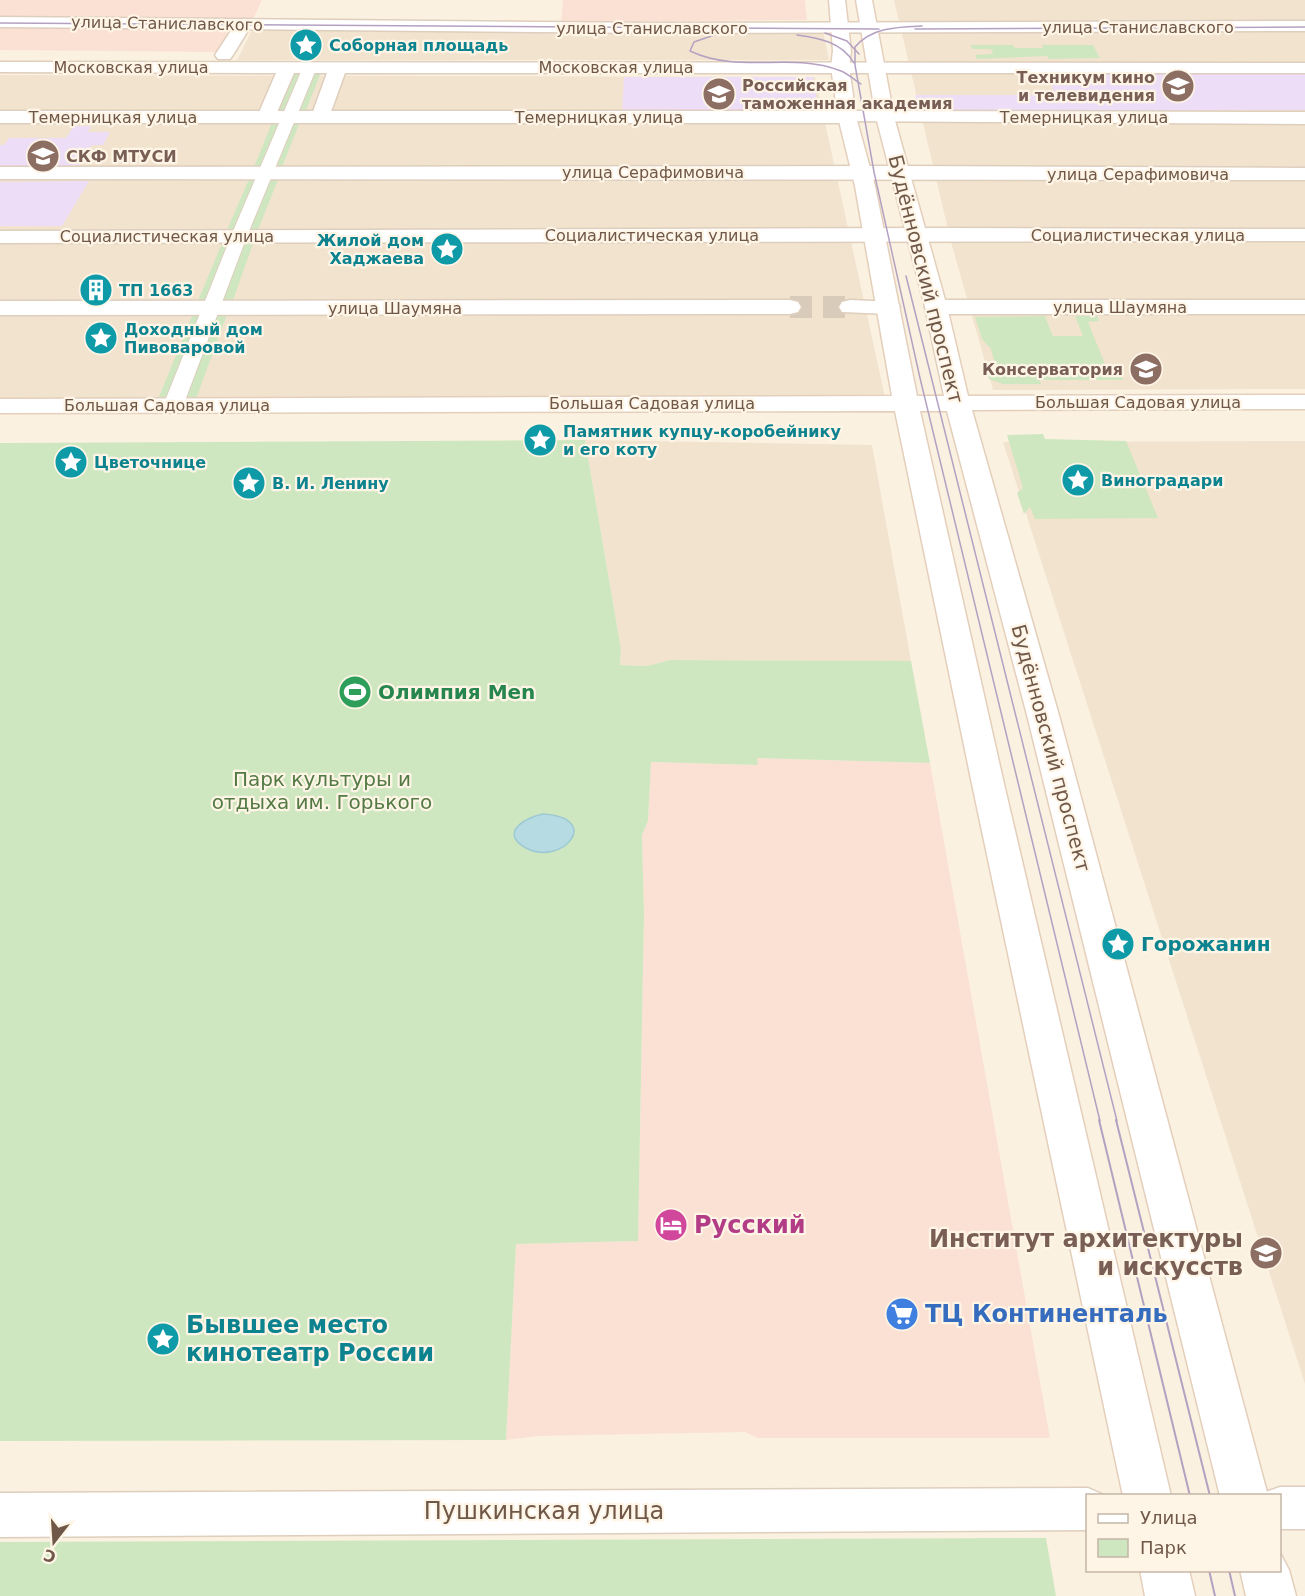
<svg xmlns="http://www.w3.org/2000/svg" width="1305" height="1596" viewBox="0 0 1305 1596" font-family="'DejaVu Sans',sans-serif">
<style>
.residential{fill:#f2e3cf}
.commercial{fill:#fbe1d4}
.education{fill:#eeddf6}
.green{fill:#cfe7c0}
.water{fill:#b6dbe2;stroke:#9dc9d4;stroke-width:1.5}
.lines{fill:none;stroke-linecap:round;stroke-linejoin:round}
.minor-tunnel{stroke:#d8cbba;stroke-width:22;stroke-dasharray:22 11;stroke-linecap:butt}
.pedestrian-casing{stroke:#decebd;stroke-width:2}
.minor-casing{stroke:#decebd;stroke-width:3}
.tertiary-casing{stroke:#decebd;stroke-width:3}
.secondary-casing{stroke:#e3cfbb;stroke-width:3}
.pedestrian{fill:#fff;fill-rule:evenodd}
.minor{fill:#fff;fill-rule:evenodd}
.tertiary{fill:#fff;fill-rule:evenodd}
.secondary{fill:#fff;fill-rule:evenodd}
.tram-far1{stroke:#b4a1c2;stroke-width:1.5}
.tram{stroke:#b4a1c2;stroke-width:2}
.labels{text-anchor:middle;stroke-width:4.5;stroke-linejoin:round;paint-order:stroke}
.far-street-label{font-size:16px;fill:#705849;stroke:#fef5e6}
.far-culture-label{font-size:16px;font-weight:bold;fill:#0d838f;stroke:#fef5e6;text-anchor:start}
.far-education-label{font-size:16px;font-weight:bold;fill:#785e54;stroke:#fef5e6;text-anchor:end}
.street-label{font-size:20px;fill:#705849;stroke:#fef5e6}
.leisure-label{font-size:20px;font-weight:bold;fill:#27864d;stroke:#fef5e6;text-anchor:start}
.park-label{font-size:20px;fill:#537a44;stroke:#fef5e6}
.culture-label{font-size:20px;font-weight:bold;fill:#0d838f;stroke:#fef5e6;text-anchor:start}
.near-hotel-label{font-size:24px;font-weight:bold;fill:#b23c85;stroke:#fef5e6;text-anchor:start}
.near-education-label{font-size:24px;font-weight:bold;fill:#785e54;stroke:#fef5e6;text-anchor:end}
.near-shop-label{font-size:24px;font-weight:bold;fill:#366cbe;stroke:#fef5e6;text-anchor:start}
.near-culture-label{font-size:24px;font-weight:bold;fill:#0d838f;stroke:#fef5e6;text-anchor:start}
.near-street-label{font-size:24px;fill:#705849;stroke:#fef5e6}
</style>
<rect width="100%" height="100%" fill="#fbf1e0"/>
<g class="residential">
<path d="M894 0H1305V389L993 390 951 242Z"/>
<path d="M252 30 823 31 829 60H237Z"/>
<path d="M0 75 815 77 885 397 0 400Z"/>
<path d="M585 440 872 445 911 661 670 660 647 666 620 665 621 649Z"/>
<path d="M1305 441V1384L1003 442Z"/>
</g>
<g class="commercial">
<path d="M0 0H262L253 19H235L0 18Z"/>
<path d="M563 0H805L807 20 561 22Z"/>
<path d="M0 25 231 27 217 52 0 50Z"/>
<path d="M757 758 930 763 1050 1438H758L745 1432 537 1436 506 1440 516 1244 638 1241 644 915 642 835 648 821 651 762 757 765Z"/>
</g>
<g class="education">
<path d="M1077 74H1305V110H920L915 95H1056L1047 77H1078Z"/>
<path d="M624 77H813L819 111H622Z"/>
<path d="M74 126H91L88 132H110L103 145H92L79 166H0V145H4L9 138H66Z"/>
<path d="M89 181 62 226H0V182Z"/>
</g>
<g class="green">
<path d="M971 45H1013L1015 48H1043L1042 45H1093L1100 58 1049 59 1047 56 977 59 975 55 993 54 991 49H972Z"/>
<path d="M292 72H321L305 113H275Z"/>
<path d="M300 122 282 167H254L272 123Z"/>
<path d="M250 177H279L258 230H227Z"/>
<path d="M223 241H254L232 303H197Z"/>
<path d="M193 314H227L196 399H158Z"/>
<path d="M1045 316 1053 336H1083L1075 316H1097L1099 321 1088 322 1109 374H1121L1123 380H1040L1041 384H1003L989 379 987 372 997 371 991 349 982 339 975 317Z"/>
<path d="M1043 434 1045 439 1126 441 1158 518 1035 519 1030 507 1024 514 1017 493 1023 488 1007 435Z"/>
<path d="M585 440 621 649 620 665 647 666 670 660 911 661 930 763 757 758 758 765 651 762 648 821 642 835 644 915 638 1241 516 1244 506 1440 0 1441V443Z"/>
<path d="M1046 1538 1056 1596H0V1542Z"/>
</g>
<path class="water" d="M543 814C604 818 562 867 526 848 498 833 526 817 543 814Z"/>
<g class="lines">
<path class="minor-tunnel" d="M790 307H850"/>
<g class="pedestrian-casing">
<path id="pedestrian" d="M310 63 317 67 247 236 183 406 180 410H166L163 406 231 236 303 67Z"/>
</g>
<g class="minor-casing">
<g id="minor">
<path d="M244 19 252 24 233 55 230 59H218L215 55 238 20Z"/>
<path d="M0 62 1305 63V73H345L329 117 327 121H313L311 117 327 73H294L275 117 273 121H259L257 117 276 73 0 72Z"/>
<path d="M847 111 1305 112V124L840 121 838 117 840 113Z"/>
<path d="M790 300 798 302 801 307 798 312 790 314 0 315V301Z"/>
<path d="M850 300 897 302 900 307 897 312 889 314 842 312 839 307 842 302Z"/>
<path d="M936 300H1305V314H936L928 312 925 307 928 302Z"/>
</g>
</g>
<g class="tertiary-casing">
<g id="tertiary">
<path d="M0 17 656 23 1305 21V31L656 33 0 27Z"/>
<path d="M0 111H847L854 113 856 117 854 121 847 123H0Z"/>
<path d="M901 166 1305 168V180L0 179V167Z"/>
<path d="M944 228 1305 229V241L0 243V231Z"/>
<path d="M1280 1487H1305V1529H1280V1496H1262L1263 1493Z"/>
<path d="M1088 1488 1106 1496H1088V1530L0 1537V1493Z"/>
</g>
</g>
<g class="secondary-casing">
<g id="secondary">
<path d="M829 0H845L851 51 849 67 856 117 875 186 917 396H944L925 307 876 117 856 0H872L894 117 947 307 968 396 1305 395V409L972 410 1060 719 1268 1496H1220L1028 719 947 411H920L1004 784 1171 1496H1123L972 784 895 411 0 413V399L892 396 855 186 838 117 831 67 833 51Z"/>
<path d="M1280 1553 1289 1570 1296 1596H1246L1240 1570H1280Z"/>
<path d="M1140 1570H1189L1195 1596H1145Z"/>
</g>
</g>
<use href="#pedestrian" class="pedestrian"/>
<use href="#minor" class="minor"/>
<use href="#tertiary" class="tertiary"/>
<use href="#secondary" class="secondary"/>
<g class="tram-far1">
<path d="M0 23 879 29"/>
<path d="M922 26C898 27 872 27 855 47V65L874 172 920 378 1100 1121"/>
<path d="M915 29 1305 27"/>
<path d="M825 33 847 41 859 54"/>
<path d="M717 34 694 42 690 51C741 75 792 51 841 71 848 74 855 80 861 84"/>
<path d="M797 35C819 38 842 42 854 63"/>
<path d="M906 276 1117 1121"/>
</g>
<g class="tram">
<path d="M1099 1120 1190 1496"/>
<path d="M1116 1120 1210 1496"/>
<path d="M1209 1570 1215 1596"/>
<path d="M1229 1570 1235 1596"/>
</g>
</g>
<defs>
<g id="sight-disc" transform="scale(1.725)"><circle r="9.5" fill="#0f9aa8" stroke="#fef5e6"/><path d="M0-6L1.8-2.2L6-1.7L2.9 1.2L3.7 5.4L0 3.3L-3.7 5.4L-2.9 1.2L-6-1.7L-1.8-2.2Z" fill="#fff"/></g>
<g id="university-disc" transform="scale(1.725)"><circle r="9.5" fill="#8d6e63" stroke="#fef5e6"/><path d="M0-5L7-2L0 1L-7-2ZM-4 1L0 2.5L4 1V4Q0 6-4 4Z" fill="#fff"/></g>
<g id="building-disc" transform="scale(1.725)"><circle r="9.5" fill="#0f9aa8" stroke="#fef5e6"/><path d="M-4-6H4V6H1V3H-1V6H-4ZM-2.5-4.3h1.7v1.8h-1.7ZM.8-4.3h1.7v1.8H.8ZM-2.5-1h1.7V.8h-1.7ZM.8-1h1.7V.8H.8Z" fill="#fff"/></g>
<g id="stadium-disc" transform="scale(1.725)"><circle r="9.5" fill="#2e9e5b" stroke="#fef5e6"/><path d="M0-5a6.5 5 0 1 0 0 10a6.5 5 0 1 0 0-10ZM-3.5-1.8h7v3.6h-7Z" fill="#fff"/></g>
<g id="hotel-disc" transform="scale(1.725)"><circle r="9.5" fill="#d1479c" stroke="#fef5e6"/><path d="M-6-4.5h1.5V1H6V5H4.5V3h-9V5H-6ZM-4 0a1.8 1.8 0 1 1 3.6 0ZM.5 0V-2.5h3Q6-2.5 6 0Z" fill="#fff"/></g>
<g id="supermarket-disc" transform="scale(1.725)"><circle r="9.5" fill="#3f7fe0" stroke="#fef5e6"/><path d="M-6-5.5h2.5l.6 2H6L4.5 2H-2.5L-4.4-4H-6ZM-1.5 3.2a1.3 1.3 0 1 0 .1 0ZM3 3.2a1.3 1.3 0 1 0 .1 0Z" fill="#fff"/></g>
</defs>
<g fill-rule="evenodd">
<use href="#sight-disc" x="306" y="45"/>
<use href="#university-disc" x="1178" y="86"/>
<use href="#university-disc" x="719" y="94"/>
<use href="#university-disc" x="43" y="156"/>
<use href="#sight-disc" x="447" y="249"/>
<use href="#building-disc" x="96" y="290"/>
<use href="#sight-disc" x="101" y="338"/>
<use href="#university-disc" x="1146" y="369"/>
<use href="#sight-disc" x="540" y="440"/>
<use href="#sight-disc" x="71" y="462"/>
<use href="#sight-disc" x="1078" y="480"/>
<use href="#sight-disc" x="249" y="483"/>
<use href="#stadium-disc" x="355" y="692"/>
<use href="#sight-disc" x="1118" y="944"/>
<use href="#hotel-disc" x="671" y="1225"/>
<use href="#university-disc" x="1266" y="1253"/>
<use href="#supermarket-disc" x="902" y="1314"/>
<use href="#sight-disc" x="163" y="1339"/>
</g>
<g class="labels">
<g class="far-street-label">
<text transform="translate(167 23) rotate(1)" y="6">улица Станиславского</text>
<text x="1138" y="33">улица Станиславского</text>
<text x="652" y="34">улица Станиславского</text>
<text x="131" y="73">Московская улица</text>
<text x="616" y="73">Московская улица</text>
<text x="113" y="123">Темерницкая улица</text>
<text x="599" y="123">Темерницкая улица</text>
<text x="1084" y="123">Темерницкая улица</text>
<text x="653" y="178">улица Серафимовича</text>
<text x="1138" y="180">улица Серафимовича</text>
<text x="652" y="241">Социалистическая улица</text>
<text x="1138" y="241">Социалистическая улица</text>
<text x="167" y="242">Социалистическая улица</text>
<text x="1120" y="313">улица Шаумяна</text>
<text x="395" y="314">улица Шаумяна</text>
<text x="1138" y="408">Большая Садовая улица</text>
<text x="652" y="409">Большая Садовая улица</text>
<text x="167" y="411">Большая Садовая улица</text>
</g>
<g class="far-culture-label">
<text x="329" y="51">Соборная площадь</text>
<text x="424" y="246" text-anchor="end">Жилой дом<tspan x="424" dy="18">Хаджаева</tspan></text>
<text x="119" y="296">ТП 1663</text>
<text x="124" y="335">Доходный дом<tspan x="124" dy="18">Пивоваровой</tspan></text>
<text x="563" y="437">Памятник купцу-коробейнику<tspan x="563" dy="18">и его коту</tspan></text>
<text x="94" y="468">Цветочнице</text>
<text x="1101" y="486">Виноградари</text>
<text x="272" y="489">В. И. Ленину</text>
</g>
<g class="far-education-label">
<text x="1155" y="83">Техникум кино<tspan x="1155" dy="18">и телевидения</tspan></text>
<text x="742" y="91" text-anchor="start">Российская<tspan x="742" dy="18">таможенная академия</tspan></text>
<text x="66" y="162" text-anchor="start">СКФ МТУСИ</text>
<text x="1123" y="375">Консерватория</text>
</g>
<g class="street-label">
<text transform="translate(926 279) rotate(76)" y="7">Будённовский проспект</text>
<text transform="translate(1051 748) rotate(75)" y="7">Будённовский проспект</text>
</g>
<g class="leisure-label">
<text x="378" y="699">Олимпия Men</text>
</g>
<g class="park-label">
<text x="322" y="786">Парк культуры и<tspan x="322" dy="23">отдыха им. Горького</tspan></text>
</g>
<g class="culture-label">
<text x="1141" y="951">Горожанин</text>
</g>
<g class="near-hotel-label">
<text x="694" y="1233">Русский</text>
</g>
<g class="near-education-label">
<text x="1243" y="1247">Институт архитектуры<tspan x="1243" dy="28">и искусств</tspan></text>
</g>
<g class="near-shop-label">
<text x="925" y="1322">ТЦ Континенталь</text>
</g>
<g class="near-culture-label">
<text x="186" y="1333">Бывшее место<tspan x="186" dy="28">кинотеатр России</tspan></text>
</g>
<g class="near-street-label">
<text x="544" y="1519">Пушкинская улица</text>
</g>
</g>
<rect x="1086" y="1494" width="195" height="78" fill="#fef5e6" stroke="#c5b6a7" stroke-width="1.5"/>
<rect x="1098" y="1514" width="30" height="9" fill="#ffffff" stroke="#c5b6a7" stroke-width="1.5"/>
<text x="1140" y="1524" font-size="18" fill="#705849">Улица</text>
<rect x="1098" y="1539" width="30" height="18" fill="#cfe7c0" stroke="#c5b6a7" stroke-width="1.5"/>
<text x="1140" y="1554" font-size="18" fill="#705849">Парк</text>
<g transform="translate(54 1542) rotate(197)" stroke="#fef5e6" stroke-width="4.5" paint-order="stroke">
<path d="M0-4.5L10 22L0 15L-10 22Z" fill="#705849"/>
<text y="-9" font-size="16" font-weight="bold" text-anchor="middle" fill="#705849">С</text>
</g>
</svg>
